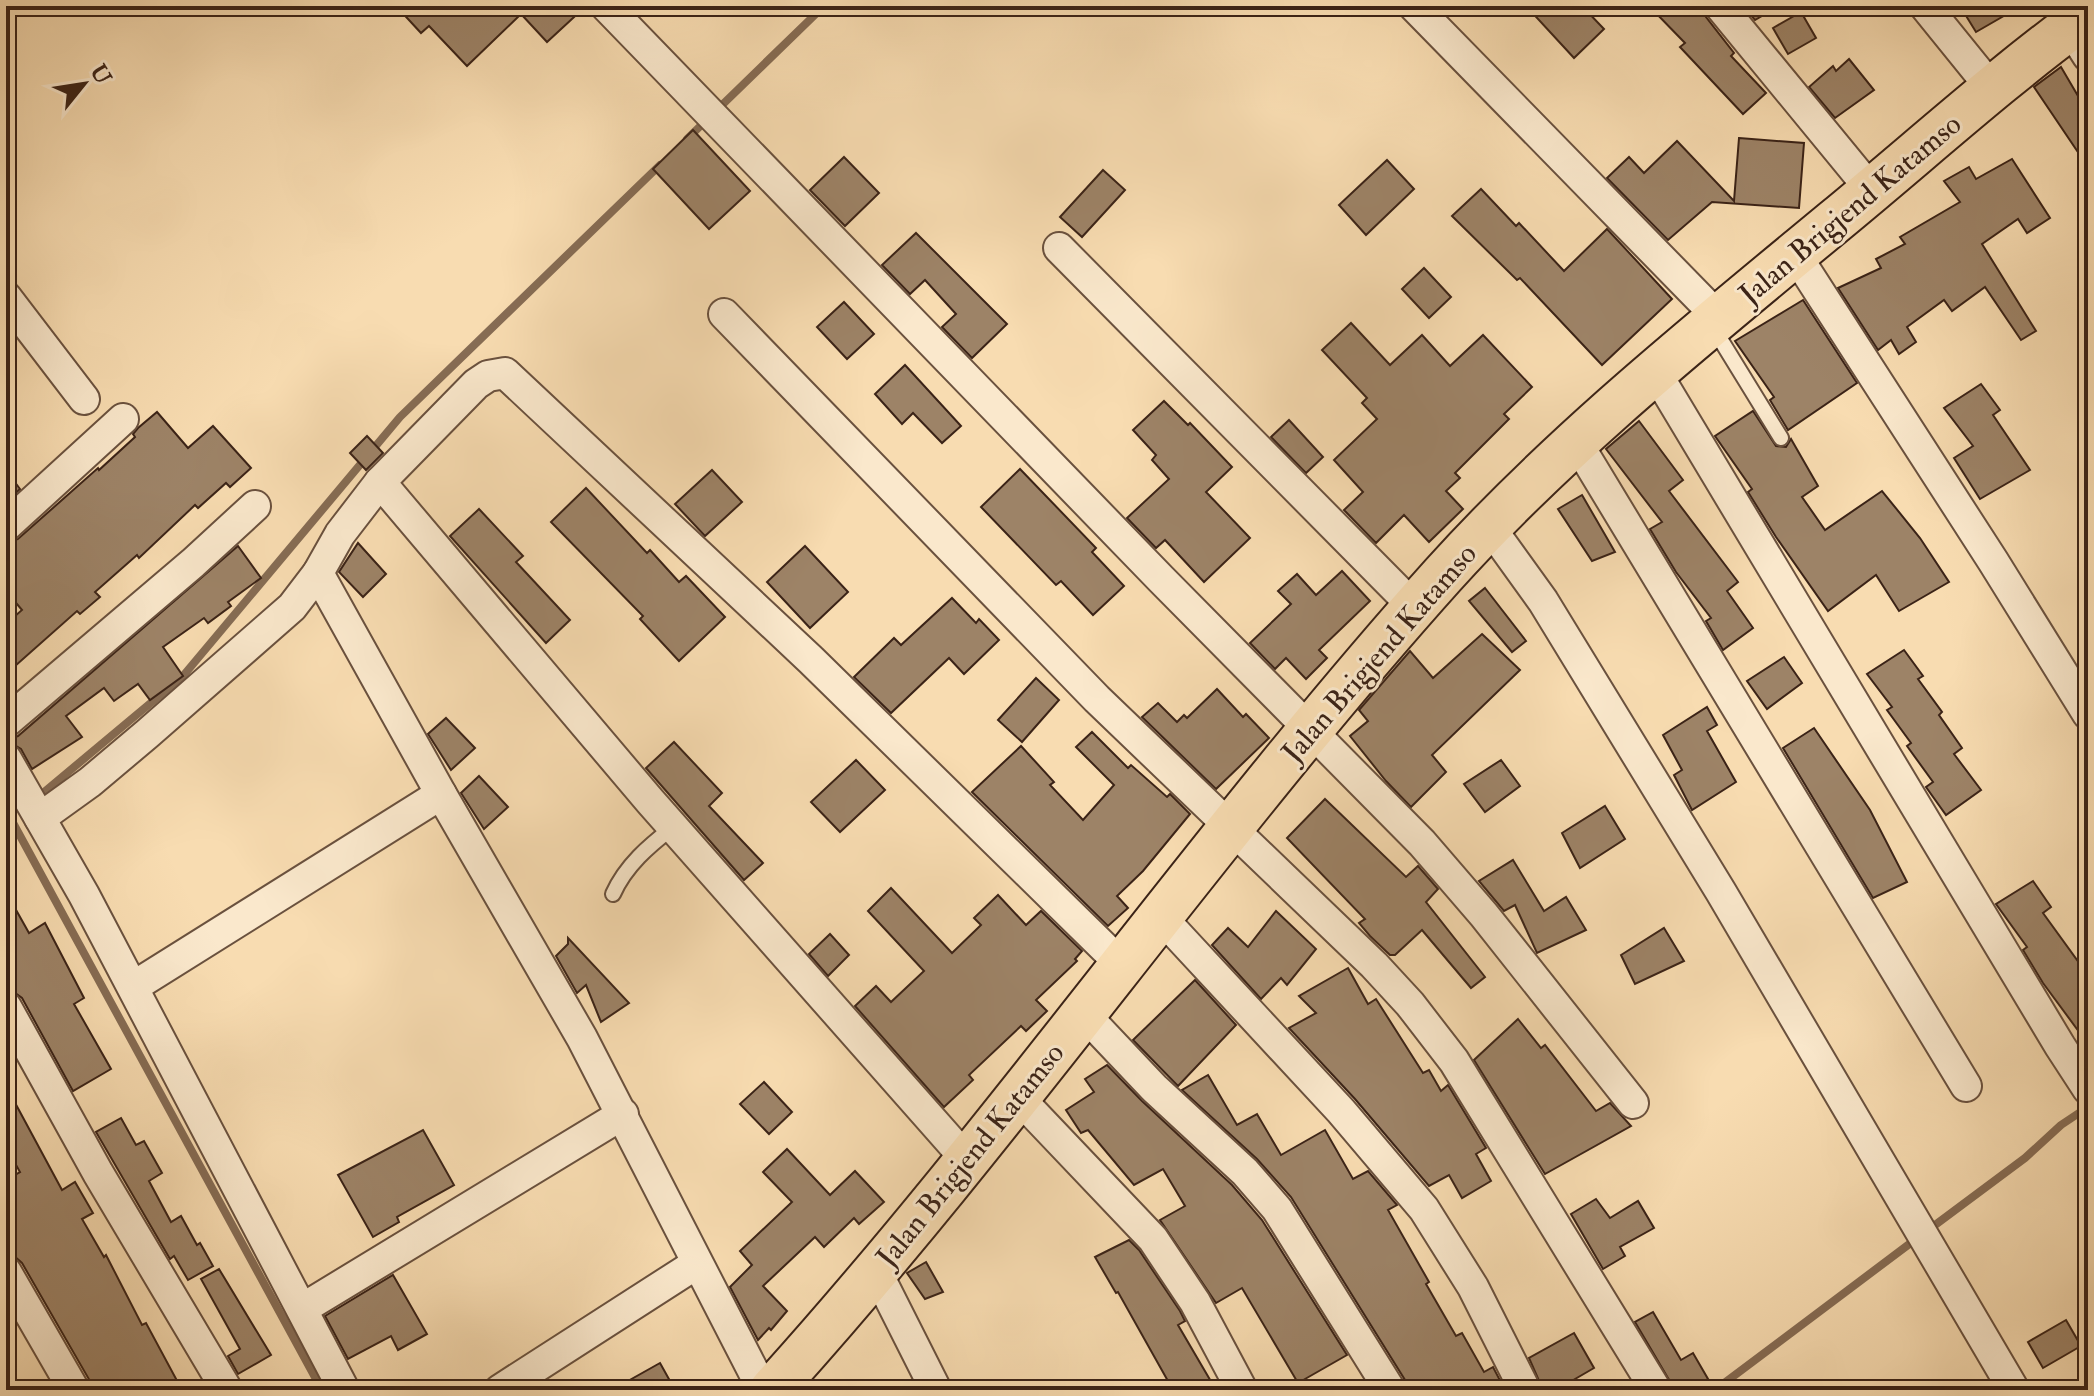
<svg xmlns="http://www.w3.org/2000/svg" width="2094" height="1396" viewBox="0 0 2094 1396" font-family="'IM FELL Double Pica',serif">
<style>
.lines{fill:none;stroke-linecap:round;stroke-linejoin:round}
.stream{stroke:#866c54;stroke-width:8}
.building{fill:#9d8367;stroke:#3b2317;stroke-width:2}
.lane-casing{stroke:#6a513e;stroke-width:18}
.street-casing{stroke:#6a513e;stroke-width:34}
.highway-casing{stroke:#3b2317;stroke-width:48}
.lane{stroke:#fae8cc;stroke-width:14}
.street{stroke:#fae8cc;stroke-width:30}
.highway{stroke:#f8dcb1;stroke-width:44}
.labels{text-anchor:middle;stroke-width:6;stroke-linejoin:round;paint-order:stroke}
.street-label{font-size:30px;fill:#3b2317;stroke:#fae8cc}
</style>
<rect width="100%" height="100%" fill="#f8dcb1"/>
<filter id="stains"><feTurbulence type="fractalNoise" baseFrequency=".0025" numOctaves="4"/><feColorMatrix values="0 0 0 0 .2 0 0 0 0 .09 0 0 0 0 .02 0 0 0 .5 -.17"/></filter>
<radialGradient id="worn" r=".72"><stop offset=".6" stop-color="#630" stop-opacity="0"/><stop offset="1" stop-color="#630" stop-opacity=".3"/></radialGradient>
<g class="lines">
<g class="stream">
<path d="M687 139 824 6"/>
<path d="M37 798 183 676 400 417 660 165"/>
<path d="M6 810 322 1390"/>
<path d="M1927 1231 2025 1158 2061 1125 2088 1107"/>
<path d="M1715 1390 1916 1239"/>
</g>
</g>
<g class="building">
<path d="M396 6H586L547 42 521 14 467 66 429 26 421 33Z"/>
<path d="M1526 6H1582L1604 29 1574 58Z"/>
<path d="M1649 6H1702L1706 17 1734 53 1731 56 1766 93 1743 114 1680 47 1685 43Z"/>
<path d="M1743 6H1779L1755 20Z"/>
<path d="M1960 6H2021L1976 32Z"/>
<path d="M1801 12 1816 38 1788 54 1773 28Z"/>
<path d="M1849 59 1874 90 1835 118 1809 87 1833 66 1836 71Z"/>
<path d="M2061 67 2088 113V167L2034 87Z"/>
<path d="M693 130 750 191 709 229 653 169Z"/>
<path d="M1739 138 1804 143 1799 208 1712 202 1668 240 1607 178 1629 157 1644 173 1677 141 1734 201Z"/>
<path d="M844 157 879 193 845 226 810 190Z"/>
<path d="M2012 159 2050 218 2027 233 2018 219 1982 244 2036 331 2021 340 1985 287 1952 311 1944 300 1907 327 1916 342 1899 354 1891 340 1878 350 1838 288 1881 268 1876 259 1905 244 1900 237 1960 202 1944 181 1969 167 1976 179Z"/>
<path d="M1387 160 1414 189 1366 235 1339 205Z"/>
<path d="M1103 170 1125 190 1082 237 1060 217Z"/>
<path d="M1481 189 1516 226 1519 223 1564 271 1607 229 1672 299 1602 365 1520 278 1517 280 1452 216Z"/>
<path d="M916 233 1007 324 972 358 942 327 956 314 925 280 910 294 882 265Z"/>
<path d="M1424 268 1451 297 1429 318 1402 289Z"/>
<path d="M1803 300 1857 383 1788 430 1770 400 1774 397 1735 341Z"/>
<path d="M844 302 874 334 847 359 817 327Z"/>
<path d="M1351 323 1390 365 1422 335 1450 366 1483 335 1532 387 1504 414 1509 419 1455 473 1460 478 1446 491 1463 509 1429 542 1404 515 1376 543 1344 510 1363 492 1334 460 1377 419 1362 403 1367 398 1322 350Z"/>
<path d="M905 365 961 426 942 443 913 413 902 424 875 394Z"/>
<path d="M1981 384 2000 410 1993 415 2030 470 1980 499 1954 458 1973 446 1944 408Z"/>
<path d="M1164 401 1188 425 1190 423 1232 467 1206 492 1250 538 1204 582 1165 540 1156 548 1127 518 1169 479 1152 460 1156 455 1133 430Z"/>
<path d="M1753 411 1776 446 1786 447 1791 439 1818 486 1802 497 1825 530 1882 491 1920 538 1949 582 1899 611 1876 575 1828 611 1776 537 1748 492 1752 489 1715 436Z"/>
<path d="M157 412 188 448 213 426 251 468 230 487 226 483 198 508 195 505 139 558 137 555 95 592 100 597 80 614 77 611 6 674V624L22 610 6 591V544L18 539 98 468 99 470 135 437 133 434 138 428Z"/>
<path d="M1289 420 1323 457 1306 473 1271 437Z"/>
<path d="M1639 421 1683 480 1669 491 1738 582 1727 591 1753 628 1723 650 1706 621 1711 618 1676 572 1650 529 1662 522 1606 449Z"/>
<path d="M367 436 383 453 366 470 350 453Z"/>
<path d="M1020 469 1096 548 1092 552 1124 586 1093 615 1061 581 1056 585 981 507Z"/>
<path d="M6 470 20 489 6 502Z"/>
<path d="M712 470 742 502 705 536 675 504Z"/>
<path d="M586 488 647 553 650 550 679 582 686 576 725 617 679 661 640 619 643 616 551 522Z"/>
<path d="M1582 495 1615 552 1592 561 1558 509Z"/>
<path d="M479 509 523 556 516 562 570 620 546 643 450 536Z"/>
<path d="M358 543 386 574 363 597 339 572Z"/>
<path d="M238 546 261 578 228 602 231 606 208 623 204 618 163 647 183 676 150 700 138 684 114 701 104 688 66 716 82 737 32 769 21 749 6 740 18 736Z"/>
<path d="M805 546 848 592 810 628 767 582Z"/>
<path d="M1342 571 1370 601 1319 650 1327 658 1306 679 1286 658 1275 669 1250 643 1291 604 1278 591 1297 574 1316 595Z"/>
<path d="M1485 588 1526 641 1512 652 1469 601Z"/>
<path d="M952 598 976 623 979 619 999 640 964 674 949 658 891 713 854 677 894 638 901 645Z"/>
<path d="M1482 634 1520 670 1432 755 1446 772 1411 807 1386 781 1350 736 1368 721 1359 710 1410 651 1433 678Z"/>
<path d="M1904 650 1923 676 1918 679 1942 712 1939 715 1962 748 1954 754 1981 790 1946 815 1926 787 1933 782 1907 746 1911 743 1887 710 1892 707 1867 674Z"/>
<path d="M1784 657 1802 683 1767 709 1747 681Z"/>
<path d="M1036 678 1059 700 1022 742 998 720Z"/>
<path d="M1217 689 1243 717 1246 714 1269 738 1216 789 1142 717 1158 703 1177 722 1184 715 1187 718Z"/>
<path d="M1707 707 1717 725 1707 731 1736 782 1692 810 1674 775 1682 770 1663 735Z"/>
<path d="M446 718 475 748 451 770 428 734Z"/>
<path d="M1814 728 1870 810 1907 882 1873 898 1783 748Z"/>
<path d="M1092 732 1128 768 1131 765 1167 797 1170 794 1190 814 1143 871 1117 896 1128 908 1108 926 972 792 1021 746 1054 782 1050 785 1083 820 1114 785 1076 747Z"/>
<path d="M674 742 722 793 709 806 763 863 744 880 646 768Z"/>
<path d="M856 760 885 790 840 832 811 802Z"/>
<path d="M1501 760 1520 786 1485 812 1464 784Z"/>
<path d="M479 776 508 807 484 829 461 793Z"/>
<path d="M1325 799 1406 877 1418 866 1438 889 1426 902 1485 977 1471 988 1422 930 1395 955H1390L1370 936 1359 923 1365 919 1287 838Z"/>
<path d="M1605 806 1625 839 1580 868 1562 833Z"/>
<path d="M1513 860 1544 911 1566 897 1586 930 1537 953 1515 905 1504 911 1479 881Z"/>
<path d="M2033 881 2051 907 2043 913 2080 964 2088 958V1044L2043 983 2023 950 2027 947 1996 904Z"/>
<path d="M891 888 952 953 981 925 974 918 998 895 1026 925 1041 911 1082 951 1075 959 1077 961 1036 1000 1047 1011 1026 1031 1021 1026 969 1075 973 1080 944 1107 855 1006 876 986 891 1002 924 971 868 911Z"/>
<path d="M6 892 29 933 45 923 84 998 74 1004 111 1069 73 1091 22 998 11 990 13 989 6 976Z"/>
<path d="M1276 911 1316 949 1287 985 1281 978 1261 999 1212 945 1228 928 1248 947Z"/>
<path d="M1664 928 1684 961 1635 984 1621 955Z"/>
<path d="M830 934 849 955 828 976 809 954Z"/>
<path d="M568 938 629 1003 601 1022 586 985 577 993 556 956 568 944Z"/>
<path d="M1348 968 1368 1004 1376 999 1423 1073 1429 1070 1441 1091 1448 1085 1486 1148 1476 1154 1491 1181 1462 1198 1449 1175 1429 1186 1355 1099 1289 1028 1316 1013 1299 996Z"/>
<path d="M1195 980 1236 1025 1178 1086 1133 1040Z"/>
<path d="M1518 1019 1541 1048 1545 1045 1596 1111 1610 1103 1631 1126 1545 1174 1474 1060Z"/>
<path d="M1107 1065 1142 1101 1232 1185 1262 1220 1347 1355 1298 1383 1242 1288 1216 1303 1160 1220 1185 1206 1163 1169 1134 1185 1088 1130 1081 1133 1066 1110 1094 1092 1085 1079Z"/>
<path d="M1208 1075 1237 1125 1257 1114 1281 1155 1325 1130 1353 1179 1368 1171 1397 1205 1388 1210 1429 1282 1426 1284 1456 1336 1462 1333 1484 1372 1493 1367 1505 1390H1408L1405 1380 1291 1197 1257 1159 1182 1090Z"/>
<path d="M764 1082 792 1112 769 1134 740 1104Z"/>
<path d="M6 1086 62 1190 75 1182 93 1213 82 1219 104 1257 106 1255 142 1325 146 1323 182 1390H92L90 1381 22 1263 14 1256 6 1254V1180L20 1172 6 1147Z"/>
<path d="M121 1118 136 1145 144 1141 162 1173 149 1181 171 1222 181 1216 197 1245 200 1243 213 1266 188 1280 174 1256 170 1259 96 1132Z"/>
<path d="M423 1130 454 1185 397 1217 399 1222 373 1237 338 1175Z"/>
<path d="M787 1149 830 1195 855 1171 884 1202 859 1224 854 1218 824 1247 815 1237 763 1286 787 1311 771 1330 769 1328 758 1340 730 1287 752 1265 740 1251 792 1202 763 1172Z"/>
<path d="M1596 1199 1610 1218 1638 1201 1654 1228 1620 1247 1625 1256 1603 1269 1571 1214Z"/>
<path d="M1129 1240 1139 1250 1180 1311 1185 1321 1178 1325 1216 1390H1173L1118 1292 1116 1293 1095 1257Z"/>
<path d="M926 1262 943 1292 925 1299 907 1273Z"/>
<path d="M219 1269 271 1355 238 1374 228 1356 240 1349 201 1279Z"/>
<path d="M393 1275 427 1334 398 1350 391 1336 348 1359 325 1316Z"/>
<path d="M1653 1312 1681 1360 1693 1353 1708 1379 1689 1390H1675L1635 1322Z"/>
<path d="M2066 1320 2081 1346 2043 1368 2028 1342Z"/>
<path d="M1574 1333 1594 1368 1556 1390H1543L1529 1358Z"/>
<path d="M660 1363 675 1390H612Z"/>
</g>
<g class="lines">
<g class="lane-casing">
<g id="lane">
<path d="M1714 329 1781 438"/>
<path d="M613 894C626 865 649 846 673 827"/>
</g>
</g>
<g class="street-casing">
<g id="street">
<path d="M606 6 1161 579 1422 843 1484 915 1633 1103"/>
<path d="M1414 6 1719 318"/>
<path d="M1720 6 1872 191"/>
<path d="M1925 6 1993 90"/>
<path d="M2070 28 2088 56"/>
<path d="M1059 248 1415 608"/>
<path d="M1795 254 1993 561 2088 714"/>
<path d="M6 297 84 399"/>
<path d="M724 314 1097 699 1374 965 1410 1004 1454 1061 1656 1390"/>
<path d="M1656 373 2060 1046 2088 1089"/>
<path d="M1577 443 1966 1086"/>
<path d="M6 526 123 419"/>
<path d="M1489 526 1543 601 1721 892 2014 1390"/>
<path d="M318 573 441 794 582 1038 763 1390"/>
<path d="M6 722 193 563 255 506"/>
<path d="M6 759 84 895 344 1390"/>
<path d="M40 818 90 782 147 734 292 607 318 573 340 534 380 482"/>
<path d="M1161 917 1341 1111 1424 1209 1473 1287 1525 1390"/>
<path d="M133 987 441 794"/>
<path d="M6 1007 98 1173 227 1390"/>
<path d="M1084 1014 1154 1088 1245 1172 1277 1209 1390 1390"/>
<path d="M1018 1097 1153 1239 1195 1302 1242 1390"/>
<path d="M967 1160 650 801 380 482 476 384 488 376 505 373 811 660 1122 965"/>
<path d="M876 1271 936 1390"/>
<path d="M6 1272 74 1390"/>
<path d="M302 1309 623 1114"/>
<path d="M500 1390 696 1264"/>
</g>
</g>
<g class="highway-casing">
<path id="highway" d="M772 1390C1008 1129 1208 837 1443 575 1560 445 1701 332 1835 221 1919 152 2000 78 2088 14"/>
</g>
<use href="#lane" class="lane"/>
<use href="#street" class="street"/>
<use href="#highway" class="highway"/>
</g>
<g class="labels">
<g class="street-label">
<text transform="translate(1850 209) rotate(-40)" y="10">Jalan Brigjend Katamso</text>
<text transform="translate(1379 653) rotate(-49)" y="10">Jalan Brigjend Katamso</text>
<text transform="translate(970 1155) rotate(-51)" y="10">Jalan Brigjend Katamso</text>
</g>
</g>
<rect width="2094" height="1396" fill="none" stroke="#f8dcb1" stroke-width="32"/>
<rect x="8" y="8" width="2078" height="1380" fill="none" stroke="#3b2317" stroke-width="4"/>
<rect x="16" y="16" width="2062" height="1364" fill="none" stroke="#3b2317" stroke-width="2"/>
<g transform="translate(84 84) rotate(60)" stroke="#fae8cc" stroke-width="6" paint-order="stroke">
<path d="M0-6L14 30L0 20L-14 30Z" fill="#3b2317"/>
<text y="-12" font-size="22" font-weight="bold" text-anchor="middle" fill="#3b2317">U</text>
</g>
<rect width="100%" height="100%" filter="url(#stains)"/>
<rect width="100%" height="100%" fill="url(#worn)"/>
</svg>
